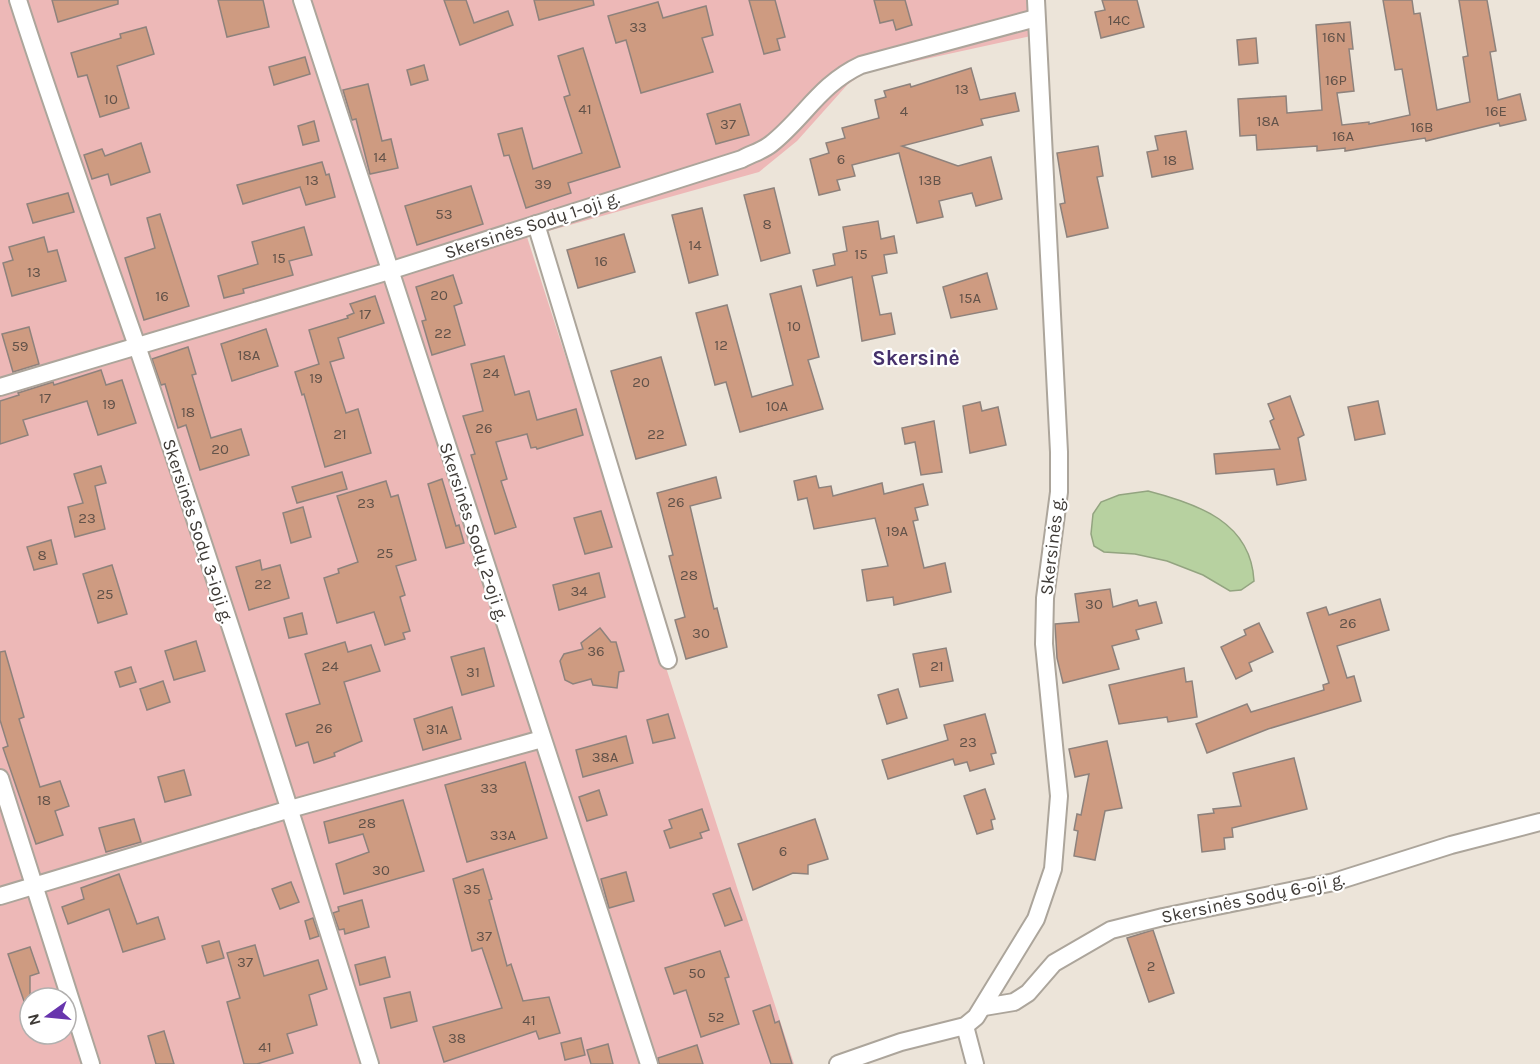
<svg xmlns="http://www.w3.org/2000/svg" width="1540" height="1064" viewBox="0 0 1540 1064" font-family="Karla,sans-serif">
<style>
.green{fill:#edb8b7;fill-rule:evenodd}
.water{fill:#b7d1a0;stroke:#93a480;stroke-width:1.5}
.building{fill:#ce9b81;stroke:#8e827c;stroke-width:1.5}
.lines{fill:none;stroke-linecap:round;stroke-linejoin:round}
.street-casing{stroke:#aca59b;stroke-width:20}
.street{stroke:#fff;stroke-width:16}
.labels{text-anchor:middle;stroke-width:4.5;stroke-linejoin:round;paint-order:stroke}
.number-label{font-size:15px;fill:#625249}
.street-label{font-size:18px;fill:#3e3a36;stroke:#fff}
.quarter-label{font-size:21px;font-weight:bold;fill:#45306b;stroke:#fff}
</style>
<rect width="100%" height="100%" fill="#ece4d9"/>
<path class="green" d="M0 0H1029L1031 36 866 72 848 84 797 141 759 172 527 237 794 1064H0ZM30 998H66V1034H30Z"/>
<path class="water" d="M1148 491C1198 504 1251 522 1254 581L1241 590 1230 591 1203 575 1167 561 1135 554 1104 552 1094 546 1091 534 1093 514 1101 502 1119 495Z"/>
<g class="building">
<path d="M52 0H118V4L58 22Z"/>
<path d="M218 0H263L269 27 227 37Z"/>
<path d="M444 0H466L474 23 508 11 513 25 460 45Z"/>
<path d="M534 0H593L594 5 539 20Z"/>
<path d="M749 0H775L785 37 777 39 780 50 764 54Z"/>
<path d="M874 0H905L912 25 896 30 893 20 880 23Z"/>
<path d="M1102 0H1137L1144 27 1101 38 1095 12 1105 10Z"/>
<path d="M1383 0H1412L1414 14 1420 13 1437 110 1470 102 1463 57 1468 56 1459 0H1487L1496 51 1490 52 1498 100 1520 94 1526 120 1500 126 1499 123 1426 141 1425 138 1345 151V148L1317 151V146L1257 150 1256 135 1240 136 1238 99 1286 96 1287 113 1322 110 1316 25 1350 22 1353 49H1349L1354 91 1337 93 1342 125 1369 122V124L1410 115 1402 69 1395 70Z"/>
<path d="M658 2 663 18 706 6 713 35 702 38 713 72 641 93 626 40 616 43 608 16Z"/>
<path d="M146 27 154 54 117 66 129 108 100 117 87 75 78 77 71 53 121 38 120 34Z"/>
<path d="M1256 38 1258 63 1239 65 1237 40Z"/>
<path d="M583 48 620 167 568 183 571 193 526 208 509 155 504 156 498 134 522 128 533 169 582 153 564 97 570 95 558 56Z"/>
<path d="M305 57 310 74 274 85 269 67Z"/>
<path d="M424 65 428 80 411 85 407 70Z"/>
<path d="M971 68 980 100 1015 93 1019 111 981 119 983 125 902 146 958 166 991 157 1002 199 976 206 972 193 939 201 943 217 917 223 899 153 852 165 855 176 837 180 840 190 819 195 810 159 829 153 826 143 845 138 842 128 879 118 875 100 886 97 884 91 910 84 911 87Z"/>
<path d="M368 84 382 141 391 139 398 168 370 174 356 119 352 120 343 90Z"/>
<path d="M740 104 749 135 716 144 707 114Z"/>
<path d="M314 121 319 141 303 145 298 126Z"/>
<path d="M1186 131 1193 169 1152 177 1147 152 1158 150 1155 136Z"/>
<path d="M141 143 150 172 111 185 108 174 92 179 84 155 102 149 105 156Z"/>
<path d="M1098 146 1103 176 1097 177 1108 228 1067 237 1060 204 1065 203 1057 153Z"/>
<path d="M322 162 326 175 329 174 335 197 306 205 300 187 243 204 237 185Z"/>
<path d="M471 186 483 224 417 245 405 206Z"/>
<path d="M774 188 790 253 761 261 744 195Z"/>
<path d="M68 193 74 212 33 223 27 204Z"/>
<path d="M702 208 718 275 689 283 672 215Z"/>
<path d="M160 214 189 306 144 320 125 258 155 248 147 218Z"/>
<path d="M878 221 881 239 894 236 897 253 884 255 887 273 872 276 880 315 891 313 895 334 862 341 852 277 817 286 813 270 835 265 833 254 847 251 843 227Z"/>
<path d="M304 227 312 255 289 261 293 275 243 289 244 293 224 298 218 276 258 264 252 242Z"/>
<path d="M624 234 635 272 578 288 567 250Z"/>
<path d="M44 237 48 252 57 250 66 281 12 296 3 263 13 260 9 247Z"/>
<path d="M987 273 997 309 951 318 943 287Z"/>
<path d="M453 275 462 303 454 306 465 345 432 355 422 321 426 320 416 287Z"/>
<path d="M801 286 819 357 808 360 823 409 740 432 726 382 715 385 696 313 727 305 752 397 793 385 770 294Z"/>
<path d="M375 296 384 323 338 338 344 358 330 362 346 413 358 409 371 453 325 467 304 394 302 395 295 372 319 364 309 330 348 318 347 316 354 313 350 304Z"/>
<path d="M29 327 39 364 13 372 2 334Z"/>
<path d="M266 329 278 366 232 381 221 344Z"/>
<path d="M188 347 196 374 192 375 211 438 241 429 249 455 200 470 186 425 178 428 165 384 161 385 152 359Z"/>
<path d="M504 356 515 395 529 391 537 420 576 409 583 435 537 449 536 447 531 448 527 434 496 442 507 479 501 481 516 527 495 534 471 455 475 454 463 416 483 411 471 364Z"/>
<path d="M661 357 686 445 636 459 611 371Z"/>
<path d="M101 370 106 385 122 380 136 423 98 435 87 401 23 420 28 435 0 444V401L19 395 18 393 53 382 54 385Z"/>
<path d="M1290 396 1304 435 1298 438 1306 480 1277 485 1274 469 1216 474 1214 454 1280 449 1270 421 1274 419 1268 404Z"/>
<path d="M1378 401 1385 434 1355 440 1348 407Z"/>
<path d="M980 402 982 411 998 407 1006 445 970 453 963 406Z"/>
<path d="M934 421 942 472 921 475 915 442 905 444 902 428Z"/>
<path d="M101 466 106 483 95 486 105 529 75 537 68 507 83 503 74 474Z"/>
<path d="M342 472 347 489 297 503 292 487Z"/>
<path d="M816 476 819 488 831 486 833 496 882 483 884 494 923 484 928 505 915 508 918 520 913 521 924 568 945 563 951 592 894 605 893 597 867 601 862 570 888 566 875 518 814 529 807 498 798 500 794 481Z"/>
<path d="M716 477 721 498 690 506 714 609 717 608 727 647 686 659 675 620 685 617 669 556 673 555 657 493Z"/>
<path d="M442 479 456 526 459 525 464 543 446 548 428 484Z"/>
<path d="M386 481 391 497 398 495 416 560 396 566 405 595 400 597 410 631 403 633 405 639 385 645 374 612 337 623 324 578 339 573 338 569 358 562 337 496Z"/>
<path d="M303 507 311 537 291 543 283 513Z"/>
<path d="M601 511 612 547 585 554 574 518Z"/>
<path d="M51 540 57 564 34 570 27 547Z"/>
<path d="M260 560 262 570 280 565 289 598 249 610 236 567Z"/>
<path d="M112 565 127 614 98 623 83 574Z"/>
<path d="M599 573 605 597 559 610 553 585Z"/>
<path d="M1110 589 1113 607 1137 600 1139 606 1156 602 1162 623 1136 630 1139 639 1112 646 1119 669 1063 683 1057 658 1055 624 1079 622 1075 594Z"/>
<path d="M1380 599 1389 630 1337 646 1347 678 1354 676 1361 701 1268 729 1207 753 1196 724 1247 704 1251 712 1324 690 1323 685 1329 683 1307 613 1326 607 1329 615Z"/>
<path d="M302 613 307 634 289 638 284 618Z"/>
<path d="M1259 623 1273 652 1249 663 1252 671 1236 679 1221 647 1246 635 1244 630Z"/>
<path d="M600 628 611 642H616L624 671 619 672 617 688 593 685 591 679 573 684 565 680 560 661 564 654 583 649 581 643Z"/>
<path d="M196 641 205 671 174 680 165 651Z"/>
<path d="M345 642 348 652 371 645 380 671 344 682 362 741 334 753 335 756 314 763 308 742 296 746 286 714 320 704 305 654Z"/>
<path d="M484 648 494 686 462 695 451 657Z"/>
<path d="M946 648 953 681 920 687 913 654Z"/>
<path d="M5 651 24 717 19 719 40 787 60 781 69 806 55 811 63 835 36 844 3 748 8 746 0 720V652Z"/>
<path d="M131 667 136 682 120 687 115 672Z"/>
<path d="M1184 668 1186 682 1192 681 1197 717 1168 722 1167 717 1119 724 1109 685Z"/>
<path d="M163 681 170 702 147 710 140 689Z"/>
<path d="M898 689 907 718 887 724 878 695Z"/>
<path d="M452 707 461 739 423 750 414 719Z"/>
<path d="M668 714 675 738 653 743 647 720Z"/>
<path d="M985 714 996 753 991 754 994 764 970 771 967 762 955 765 953 759 888 779 882 760 948 740 944 725Z"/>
<path d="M626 736 633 763 583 777 576 750Z"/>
<path d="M1107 741 1122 808 1105 811 1095 860 1074 856 1078 831 1074 830 1077 814 1081 815 1089 774 1075 777 1069 749Z"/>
<path d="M1294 758 1307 809 1232 828 1233 837 1224 838 1225 849 1202 852 1198 815 1214 813 1213 809 1241 806 1233 773Z"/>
<path d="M525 762 547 838 467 862 445 785Z"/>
<path d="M184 770 191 795 165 802 158 777Z"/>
<path d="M985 789 995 819 991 820 993 829 977 834 964 796Z"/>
<path d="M599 790 607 815 587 821 579 797Z"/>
<path d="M403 800 424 871 344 894 336 864 369 852 363 834 329 843 324 822Z"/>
<path d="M702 809 709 830 700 833 702 838 670 848 664 831 672 828 669 820Z"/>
<path d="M134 819 141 842 106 852 99 828Z"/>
<path d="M815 819 828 859 808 865V874L793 873 753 890 738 844Z"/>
<path d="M483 869 492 899 489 900 507 966 511 964 523 1001 549 997 560 1033 539 1039 536 1031 444 1062 433 1027 502 1008 482 948 472 951 453 879Z"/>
<path d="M626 872 634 901 609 908 601 879Z"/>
<path d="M119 874 137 924 158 917 165 939 123 952 109 909 68 924 62 907 84 899 81 888Z"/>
<path d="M291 882 299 902 280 909 272 889Z"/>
<path d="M730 888 742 920 725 926 713 894Z"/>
<path d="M362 900 369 927 345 934 344 929 339 930 333 913 339 911 338 907Z"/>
<path d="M313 918 319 936 310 939 305 921Z"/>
<path d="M1153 930 1174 993 1149 1002 1127 938Z"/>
<path d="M219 941 224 958 207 963 202 946Z"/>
<path d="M255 945 264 976 318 960 327 989 309 995 317 1025 287 1034 293 1053 257 1064H244L227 1002 240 998 227 953Z"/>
<path d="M30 947 39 973 30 976V1009L27 1010 8 954Z"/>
<path d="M720 951 729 977 725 978 739 1024 701 1037 686 990 674 994 665 968Z"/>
<path d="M385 957 390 977 360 985 355 965Z"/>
<path d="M410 992 417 1021 391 1028 384 998Z"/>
<path d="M770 1005 775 1023 779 1021 792 1064H771L753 1011Z"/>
<path d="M164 1031 174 1064H156L148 1036Z"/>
<path d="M581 1038 585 1055 565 1060 561 1043Z"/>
<path d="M608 1044 613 1064H591L587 1050Z"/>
<path d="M697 1045 703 1064H659L658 1058Z"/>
</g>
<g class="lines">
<g class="street-casing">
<g id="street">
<path d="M18 0C55 116 97 231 137 346 218 584 295 824 370 1064"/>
<path d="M302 0 649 1064"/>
<path d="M536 224 668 660"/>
<path d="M0 387 389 271 742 159C751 154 762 151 771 144 804 118 820 84 861 65L1036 18"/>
<path d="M0 778 91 1064"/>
<path d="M0 896 290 809 542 739"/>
<path d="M984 1007 1014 1002 1028 993 1054 963 1111 930 1163 917 1334 882 1451 845 1540 822"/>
<path d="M965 1026 975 1064"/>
<path d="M838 1064 901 1042 965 1026 976 1017 1036 919 1053 869 1059 796 1044 644 1045 598 1059 492V452L1036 0"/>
</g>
</g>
<use href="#street" class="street"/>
</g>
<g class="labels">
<g class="number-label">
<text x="1119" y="25">14C</text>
<text x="638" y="32">33</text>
<text x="1334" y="42">16N</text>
<text x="1336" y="85">16P</text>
<text x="962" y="94">13</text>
<text x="111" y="104">10</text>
<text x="585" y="114">41</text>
<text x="904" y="116">4</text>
<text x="1496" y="116">16E</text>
<text x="1268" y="126">18A</text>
<text x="728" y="129">37</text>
<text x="1422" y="132">16B</text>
<text x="1343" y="141">16A</text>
<text x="380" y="162">14</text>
<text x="841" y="164">6</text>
<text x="1170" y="165">18</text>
<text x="312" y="185">13</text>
<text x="930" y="185">13B</text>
<text x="543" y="189">39</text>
<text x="444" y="219">53</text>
<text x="767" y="229">8</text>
<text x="695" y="250">14</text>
<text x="861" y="259">15</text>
<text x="279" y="263">15</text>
<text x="601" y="266">16</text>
<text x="34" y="277">13</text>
<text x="439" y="300">20</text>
<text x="162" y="301">16</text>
<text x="970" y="303">15A</text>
<text x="365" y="319">17</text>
<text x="794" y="331">10</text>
<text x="443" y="338">22</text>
<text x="721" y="350">12</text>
<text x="20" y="351">59</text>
<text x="249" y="360">18A</text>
<text x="491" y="378">24</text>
<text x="316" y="383">19</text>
<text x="641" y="387">20</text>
<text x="45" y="403">17</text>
<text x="109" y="409">19</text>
<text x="777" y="411">10A</text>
<text x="188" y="417">18</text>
<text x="484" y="433">26</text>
<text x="340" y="439">21</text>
<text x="656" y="439">22</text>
<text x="220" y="454">20</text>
<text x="676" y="507">26</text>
<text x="366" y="508">23</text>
<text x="87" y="523">23</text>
<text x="897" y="536">19A</text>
<text x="385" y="558">25</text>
<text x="42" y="560">8</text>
<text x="689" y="580">28</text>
<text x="263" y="589">22</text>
<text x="579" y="596">34</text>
<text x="105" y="599">25</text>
<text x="1094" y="609">30</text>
<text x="1348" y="628">26</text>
<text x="701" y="638">30</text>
<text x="596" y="656">36</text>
<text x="330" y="671">24</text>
<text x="937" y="671">21</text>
<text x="473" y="677">31</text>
<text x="324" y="733">26</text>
<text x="437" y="734">31A</text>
<text x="968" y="747">23</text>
<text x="605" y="762">38A</text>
<text x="489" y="793">33</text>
<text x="44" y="805">18</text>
<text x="367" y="828">28</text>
<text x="503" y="840">33A</text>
<text x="783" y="856">6</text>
<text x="381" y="875">30</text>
<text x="472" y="894">35</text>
<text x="484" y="941">37</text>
<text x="245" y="967">37</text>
<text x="1151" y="971">2</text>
<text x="697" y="978">50</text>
<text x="716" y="1022">52</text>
<text x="529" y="1025">41</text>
<text x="457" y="1043">38</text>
<text x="265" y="1052">41</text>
</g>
<g class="street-label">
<text transform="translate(532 225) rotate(-18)" y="6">Skersinės Sodų 1-oji g.</text>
<text transform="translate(198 531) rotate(72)" y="6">Skersinės Sodų 3-ioji g.</text>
<text transform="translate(474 532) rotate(72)" y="6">Skersinės Sodų 2-oji g.</text>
<text transform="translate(1052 546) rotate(-83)" y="6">Skersinės g.</text>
<text transform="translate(1253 898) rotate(-12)" y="6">Skersinės Sodų 6-oji g.</text>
</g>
<g class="quarter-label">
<text x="916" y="365">Skersinė</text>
</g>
</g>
<g transform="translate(48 1016) rotate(255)"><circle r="28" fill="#ffffff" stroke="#b2b0af" stroke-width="1.5"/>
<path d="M0-4.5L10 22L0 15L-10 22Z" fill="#6735ad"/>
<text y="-9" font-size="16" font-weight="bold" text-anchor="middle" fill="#3e3a36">N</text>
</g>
</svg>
